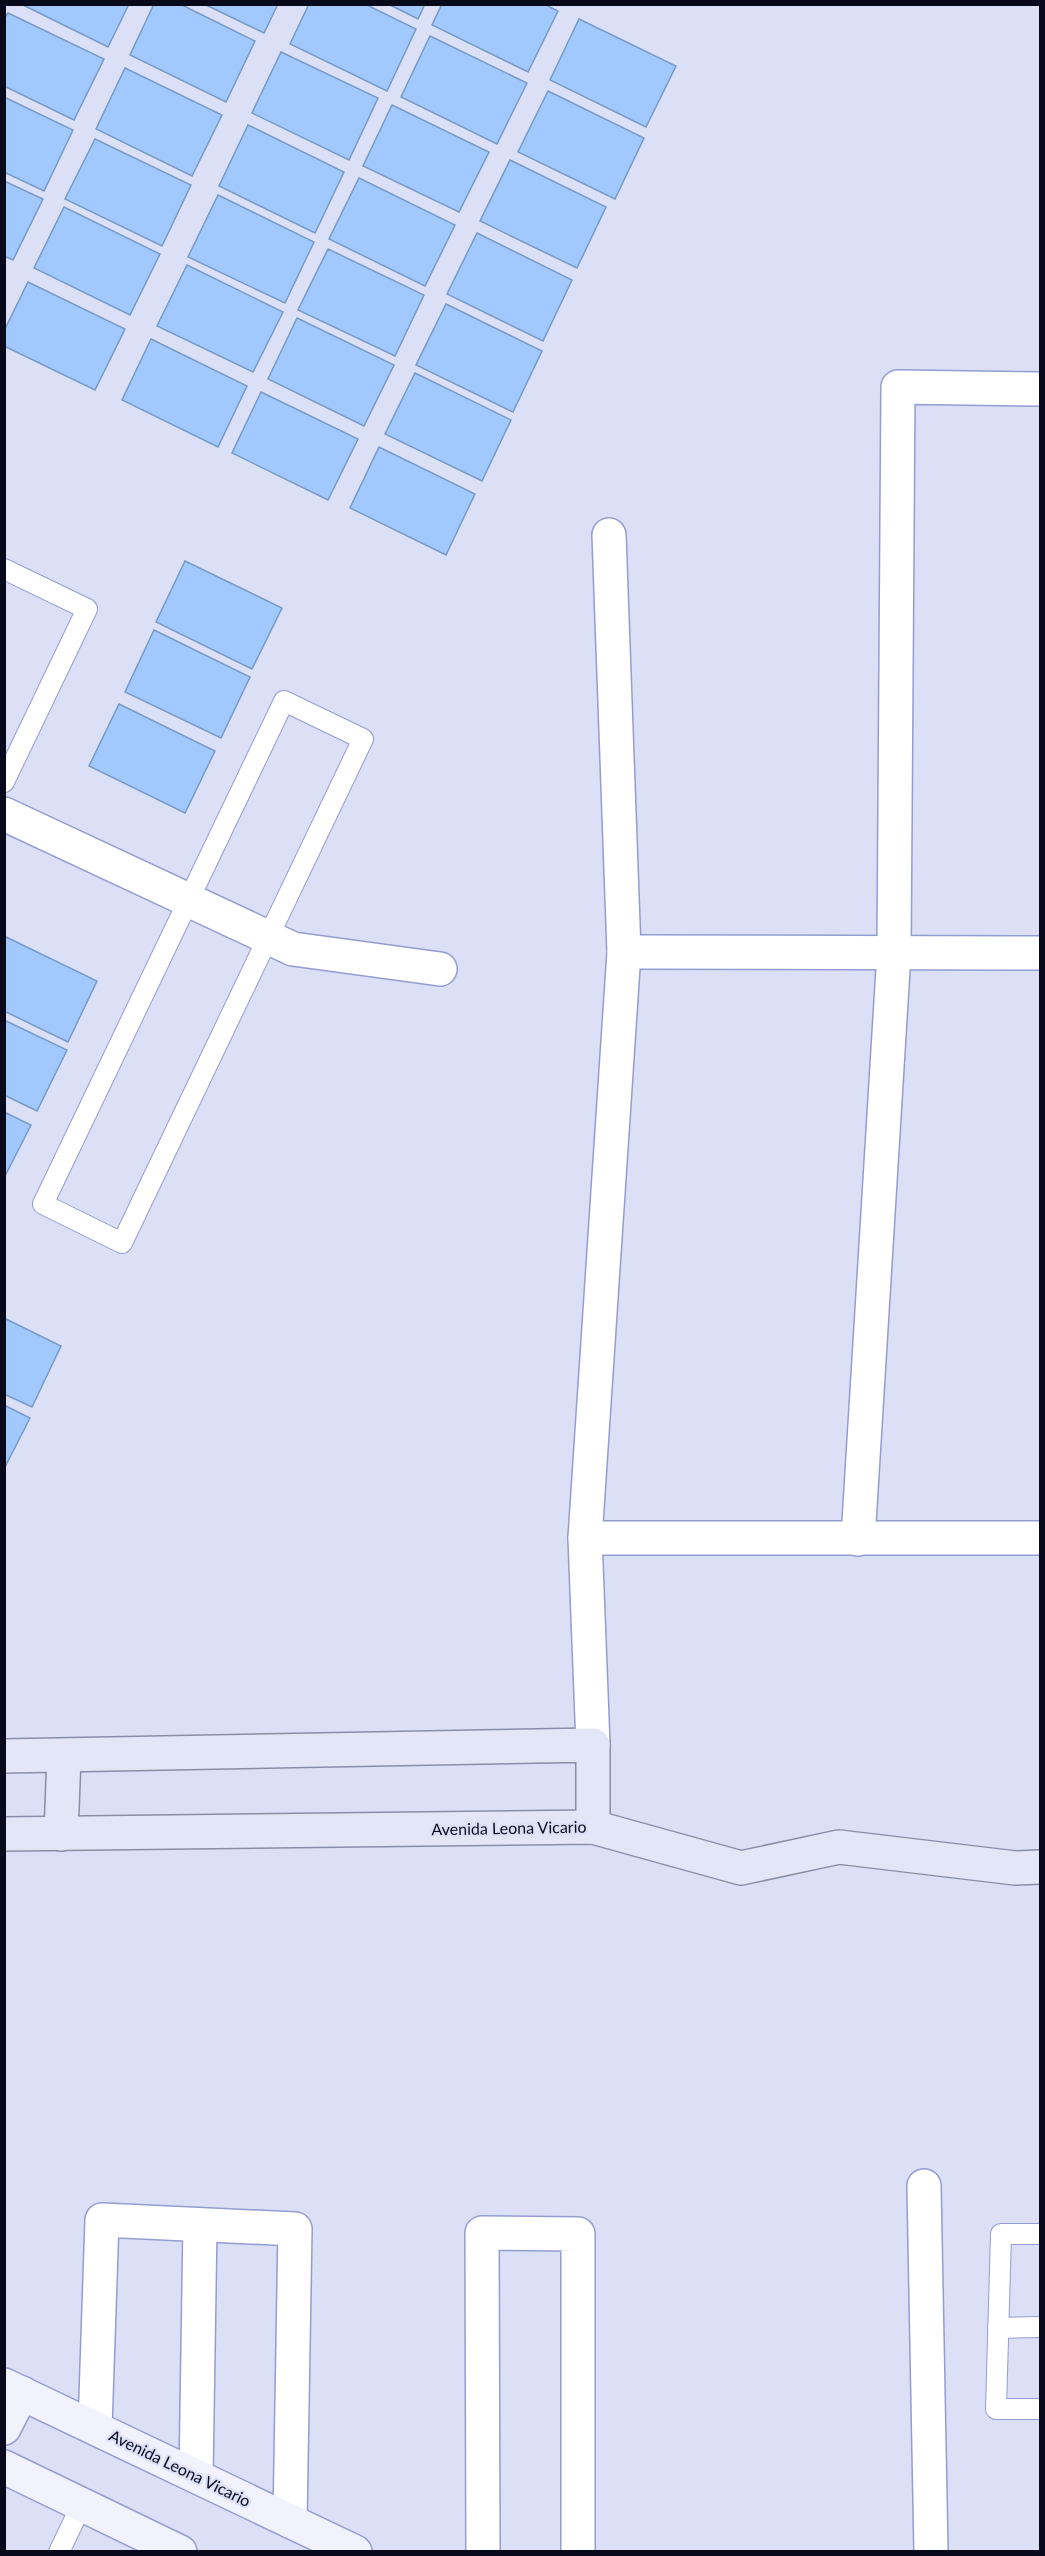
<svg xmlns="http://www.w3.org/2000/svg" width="1045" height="2556" viewBox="0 0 1045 2556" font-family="Lato,sans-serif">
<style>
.building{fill:#a1c9fe;stroke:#789ac6;stroke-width:1.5}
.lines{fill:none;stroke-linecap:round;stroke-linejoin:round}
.lane-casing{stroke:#939dd1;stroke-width:22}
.street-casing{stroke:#939dd1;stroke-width:36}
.secondary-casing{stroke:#939dd1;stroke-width:36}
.primary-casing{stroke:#898ea7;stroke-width:36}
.lane{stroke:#fff;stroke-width:20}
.street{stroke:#fff;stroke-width:33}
.secondary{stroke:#f1f2fb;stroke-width:33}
.primary{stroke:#e2e6f7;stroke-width:33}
.labels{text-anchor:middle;stroke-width:4.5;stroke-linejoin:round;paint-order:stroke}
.street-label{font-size:16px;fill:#080a1c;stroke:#dbe0f6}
</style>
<rect width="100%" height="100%" fill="#dbe0f6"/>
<g class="building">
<path d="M21 4H129L108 47Z"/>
<path d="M154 4H180L255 41 226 102 130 55Z"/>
<path d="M204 4H278L264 33Z"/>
<path d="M309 4H365L416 29 387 91 290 44Z"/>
<path d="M388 4H425L418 19Z"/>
<path d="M442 4H544L558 11 528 72 432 25Z"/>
<path d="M8 13 104 59 74 120 4 86V19Z"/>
<path d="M579 19 676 66 646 127 550 80Z"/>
<path d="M430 36 527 83 497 144 401 97Z"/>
<path d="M281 52 378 98 349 160 252 113Z"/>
<path d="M125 68 222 115 192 176 96 129Z"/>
<path d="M548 91 644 138 615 199 518 152Z"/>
<path d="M4 97 73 130 44 191 4 172Z"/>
<path d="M392 105 489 152 459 212 363 166Z"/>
<path d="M248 125 344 172 315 233 219 186Z"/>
<path d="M95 139 191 185 162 246 65 199Z"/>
<path d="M510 160 606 207 577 268 480 221Z"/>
<path d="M359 178 455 225 425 286 329 239Z"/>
<path d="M4 181 43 199 13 260 4 256Z"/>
<path d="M218 195 314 242 285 303 188 257Z"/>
<path d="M64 207 160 254 130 315 34 268Z"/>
<path d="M477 233 572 280 543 341 447 294Z"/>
<path d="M328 249 424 295 395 356 298 310Z"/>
<path d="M187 265 283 312 253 372 157 326Z"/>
<path d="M28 282 125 329 95 390 4 346V331Z"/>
<path d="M446 304 542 351 513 412 416 365Z"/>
<path d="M297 318 394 365 364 426 268 379Z"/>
<path d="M151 339 247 386 218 447 122 400Z"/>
<path d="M415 373 511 420 482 481 385 434Z"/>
<path d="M261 392 358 439 328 500 232 453Z"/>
<path d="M379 447 475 494 446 555 350 508Z"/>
<path d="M185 561 282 608 252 669 156 622Z"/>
<path d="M154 630 250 677 221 738 125 692Z"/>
<path d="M119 704 215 751 185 813 89 766Z"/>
<path d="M4 936 97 981 68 1042 4 1011Z"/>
<path d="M4 1020 67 1050 37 1111 4 1095Z"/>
<path d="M4 1112 31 1125 4 1178Z"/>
<path d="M4 1318 61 1346 32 1407 4 1394Z"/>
<path d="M4 1405 30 1418 4 1469Z"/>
</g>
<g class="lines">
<g class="lane-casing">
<g id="lane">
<path d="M4 569 87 609 4 782"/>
<path d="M284 701 363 739 122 1243 43 1204Z"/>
<path d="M1040 2234H1001L996 2409H1040"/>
<path d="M998 2328 1040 2327"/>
<path d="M59 2552 82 2504"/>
</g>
</g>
<g class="street-casing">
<g id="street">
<path d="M4 814 293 949 440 969"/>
<path d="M624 952 1040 953"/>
<path d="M585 1538H1040"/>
<path d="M858 1539 894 953 898 387 1040 389"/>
<path d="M593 1745 585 1538 624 952 609 535"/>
<path d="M924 2186 931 2552"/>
<path d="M95 2427 102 2220 295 2229 290 2521"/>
<path d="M196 2476 200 2225"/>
<path d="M483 2552 482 2233 578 2234V2552"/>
</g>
</g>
<g class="secondary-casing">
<g id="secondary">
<path d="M4 2385 355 2552"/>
<path d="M4 2428 22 2393"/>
<path d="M4 2467 180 2552"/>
</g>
</g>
<g class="primary-casing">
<g id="primary">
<path d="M4 1756 593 1745V1827"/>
<path d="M4 1834 593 1827 741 1868 839 1847 1015 1868 1040 1867"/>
<path d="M61 1834 64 1756"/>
</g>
</g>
<use href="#lane" class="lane"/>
<use href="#street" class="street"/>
<use href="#secondary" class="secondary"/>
<use href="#primary" class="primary"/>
</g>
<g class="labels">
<g class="street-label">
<text transform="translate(509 1828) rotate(-1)" y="6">Avenida Leona Vicario</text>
<text transform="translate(180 2468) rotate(26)" y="6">Avenida Leona Vicario</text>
</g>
</g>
<rect width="1045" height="2556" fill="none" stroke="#080a1c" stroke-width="12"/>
</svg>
